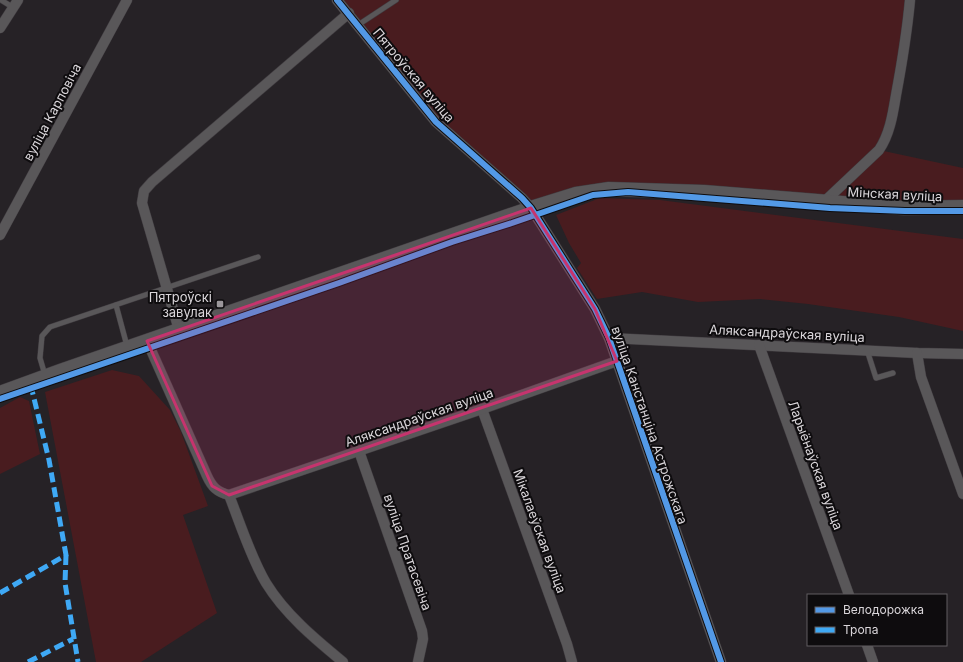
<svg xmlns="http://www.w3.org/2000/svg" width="963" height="662" viewBox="0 0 963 662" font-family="Inter,sans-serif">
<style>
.green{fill:#491c1f}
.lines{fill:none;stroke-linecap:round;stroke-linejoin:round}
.service-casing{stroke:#403c40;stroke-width:6}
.minor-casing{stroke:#403c40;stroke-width:11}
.secondary-casing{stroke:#403c40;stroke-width:15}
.service{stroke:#595759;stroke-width:5}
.minor{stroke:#595759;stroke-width:10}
.secondary{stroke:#595759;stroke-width:14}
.quiet{stroke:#3fa9f5;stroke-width:5;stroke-dasharray:10 5;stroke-linecap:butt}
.cycleway-casing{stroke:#0e0c0e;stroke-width:8}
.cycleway{stroke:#5399e6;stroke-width:6}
.marked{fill:#c6346e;fill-opacity:0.2;stroke:#c6346e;stroke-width:3;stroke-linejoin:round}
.poi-dot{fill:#9b979b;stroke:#0e0c0e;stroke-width:1.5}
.labels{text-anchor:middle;stroke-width:4;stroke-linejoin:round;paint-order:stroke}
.street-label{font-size:13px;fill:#dad6da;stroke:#0e0c0e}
.poi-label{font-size:13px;fill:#dad6da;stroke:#0e0c0e;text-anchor:end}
</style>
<rect width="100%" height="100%" fill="#262226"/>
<g class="green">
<path d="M337 0H910L904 52 879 150 963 168V207L627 189 531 208 443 129Z"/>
<path d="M600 198 660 200 963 239V331L899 317 808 304 760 299 698 302 642 292 597 299 577 268 581 263 569 243 556 215Z"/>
<path d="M112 370 139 376 170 410 181 432 208 506 183 515 217 613 141 662H96L45 392Z"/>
<path d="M20 397 29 401 40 454 0 474V408Z"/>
</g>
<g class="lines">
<g class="service-casing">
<g id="service">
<path d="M1 0 14 8"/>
<path d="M358 25 396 0"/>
<path d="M116 305 127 346"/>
<path d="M867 350 876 378 893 373"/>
<path d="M45 375 40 358 42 336 50 327 258 257"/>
</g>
</g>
<g class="minor-casing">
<g id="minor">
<path d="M337 0 436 122 522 198 531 208 595 309 609 338 721 662"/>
<path d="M0 28 18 0"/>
<path d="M825 201 879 150C890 134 893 113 896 95 902 63 907 32 910 0"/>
<path d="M0 235 127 0"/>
<path d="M179 330 142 203 144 191 152 182 349 13"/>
<path d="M609 338 917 353 963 354"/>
<path d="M147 341 207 476C212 487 217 492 229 495"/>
<path d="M759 345 849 595"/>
<path d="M917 353 921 377 963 494"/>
<path d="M482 409 567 644 572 662"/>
<path d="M359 451 422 631 423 639 418 662"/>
<path d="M229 495 482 409 617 361"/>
<path d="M229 495C240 523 251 558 266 583 285 614 315 639 343 662"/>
<path d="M867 645 873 662"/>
</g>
</g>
<g class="secondary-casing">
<path id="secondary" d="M0 393 60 371 531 208 576 194 609 189 704 192 904 208 963 207"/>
</g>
<use href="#service" class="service"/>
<use href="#minor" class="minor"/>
<use href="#secondary" class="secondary"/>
<g class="quiet">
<path d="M66 555 65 583 78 662"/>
<path d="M0 593 66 555 49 460 30 382"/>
<path d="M28 662 73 639"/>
</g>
<g class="cycleway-casing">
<g id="cycleway">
<path d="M337 0 436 122 522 198 531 208 595 309 609 338 721 662"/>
<path d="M0 399 339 283 452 242 512 223 593 195 628 192 830 208 905 211H963"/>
</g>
</g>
<use href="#cycleway" class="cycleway"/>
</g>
<path class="marked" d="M531 208 595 309 617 361 229 495 212 486 147 341Z"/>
<rect class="poi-dot" x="216" y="300" width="8" height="8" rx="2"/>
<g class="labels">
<g class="street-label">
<text transform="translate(414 75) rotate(50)" y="5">Пятроўская вуліца</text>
<text transform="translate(52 112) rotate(-62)" y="5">вуліца Карповіча</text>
<text transform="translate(895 194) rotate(3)" y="5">Мінская вуліца</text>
<text transform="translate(787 333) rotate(3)" y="5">Аляксандраўская вуліца</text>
<text transform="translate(419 417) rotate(-19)" y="5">Аляксандраўская вуліца</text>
<text transform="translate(650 425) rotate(71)" y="5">вуліца Канстанціна Астрожскага</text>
<text transform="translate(816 465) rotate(70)" y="5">Ларыёнаўская вуліца</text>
<text transform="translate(540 531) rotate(70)" y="5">Мікалаеўская вуліца</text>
<text transform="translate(408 552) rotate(71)" y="5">вуліца Пратасевіча</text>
</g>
<g class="poi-label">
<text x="212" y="302">Пятроўскі<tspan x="212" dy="15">завулак</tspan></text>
</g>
</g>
<rect x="807" y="594" width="140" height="52" fill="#0e0c0e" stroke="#605d60"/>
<rect x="815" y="607" width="20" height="6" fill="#5399e6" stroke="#605d60"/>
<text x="843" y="614" font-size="12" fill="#dad6da">Велодорожка</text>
<rect x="815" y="627" width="20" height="6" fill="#3fa9f5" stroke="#605d60"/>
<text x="843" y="634" font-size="12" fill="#dad6da">Тропа</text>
</svg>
